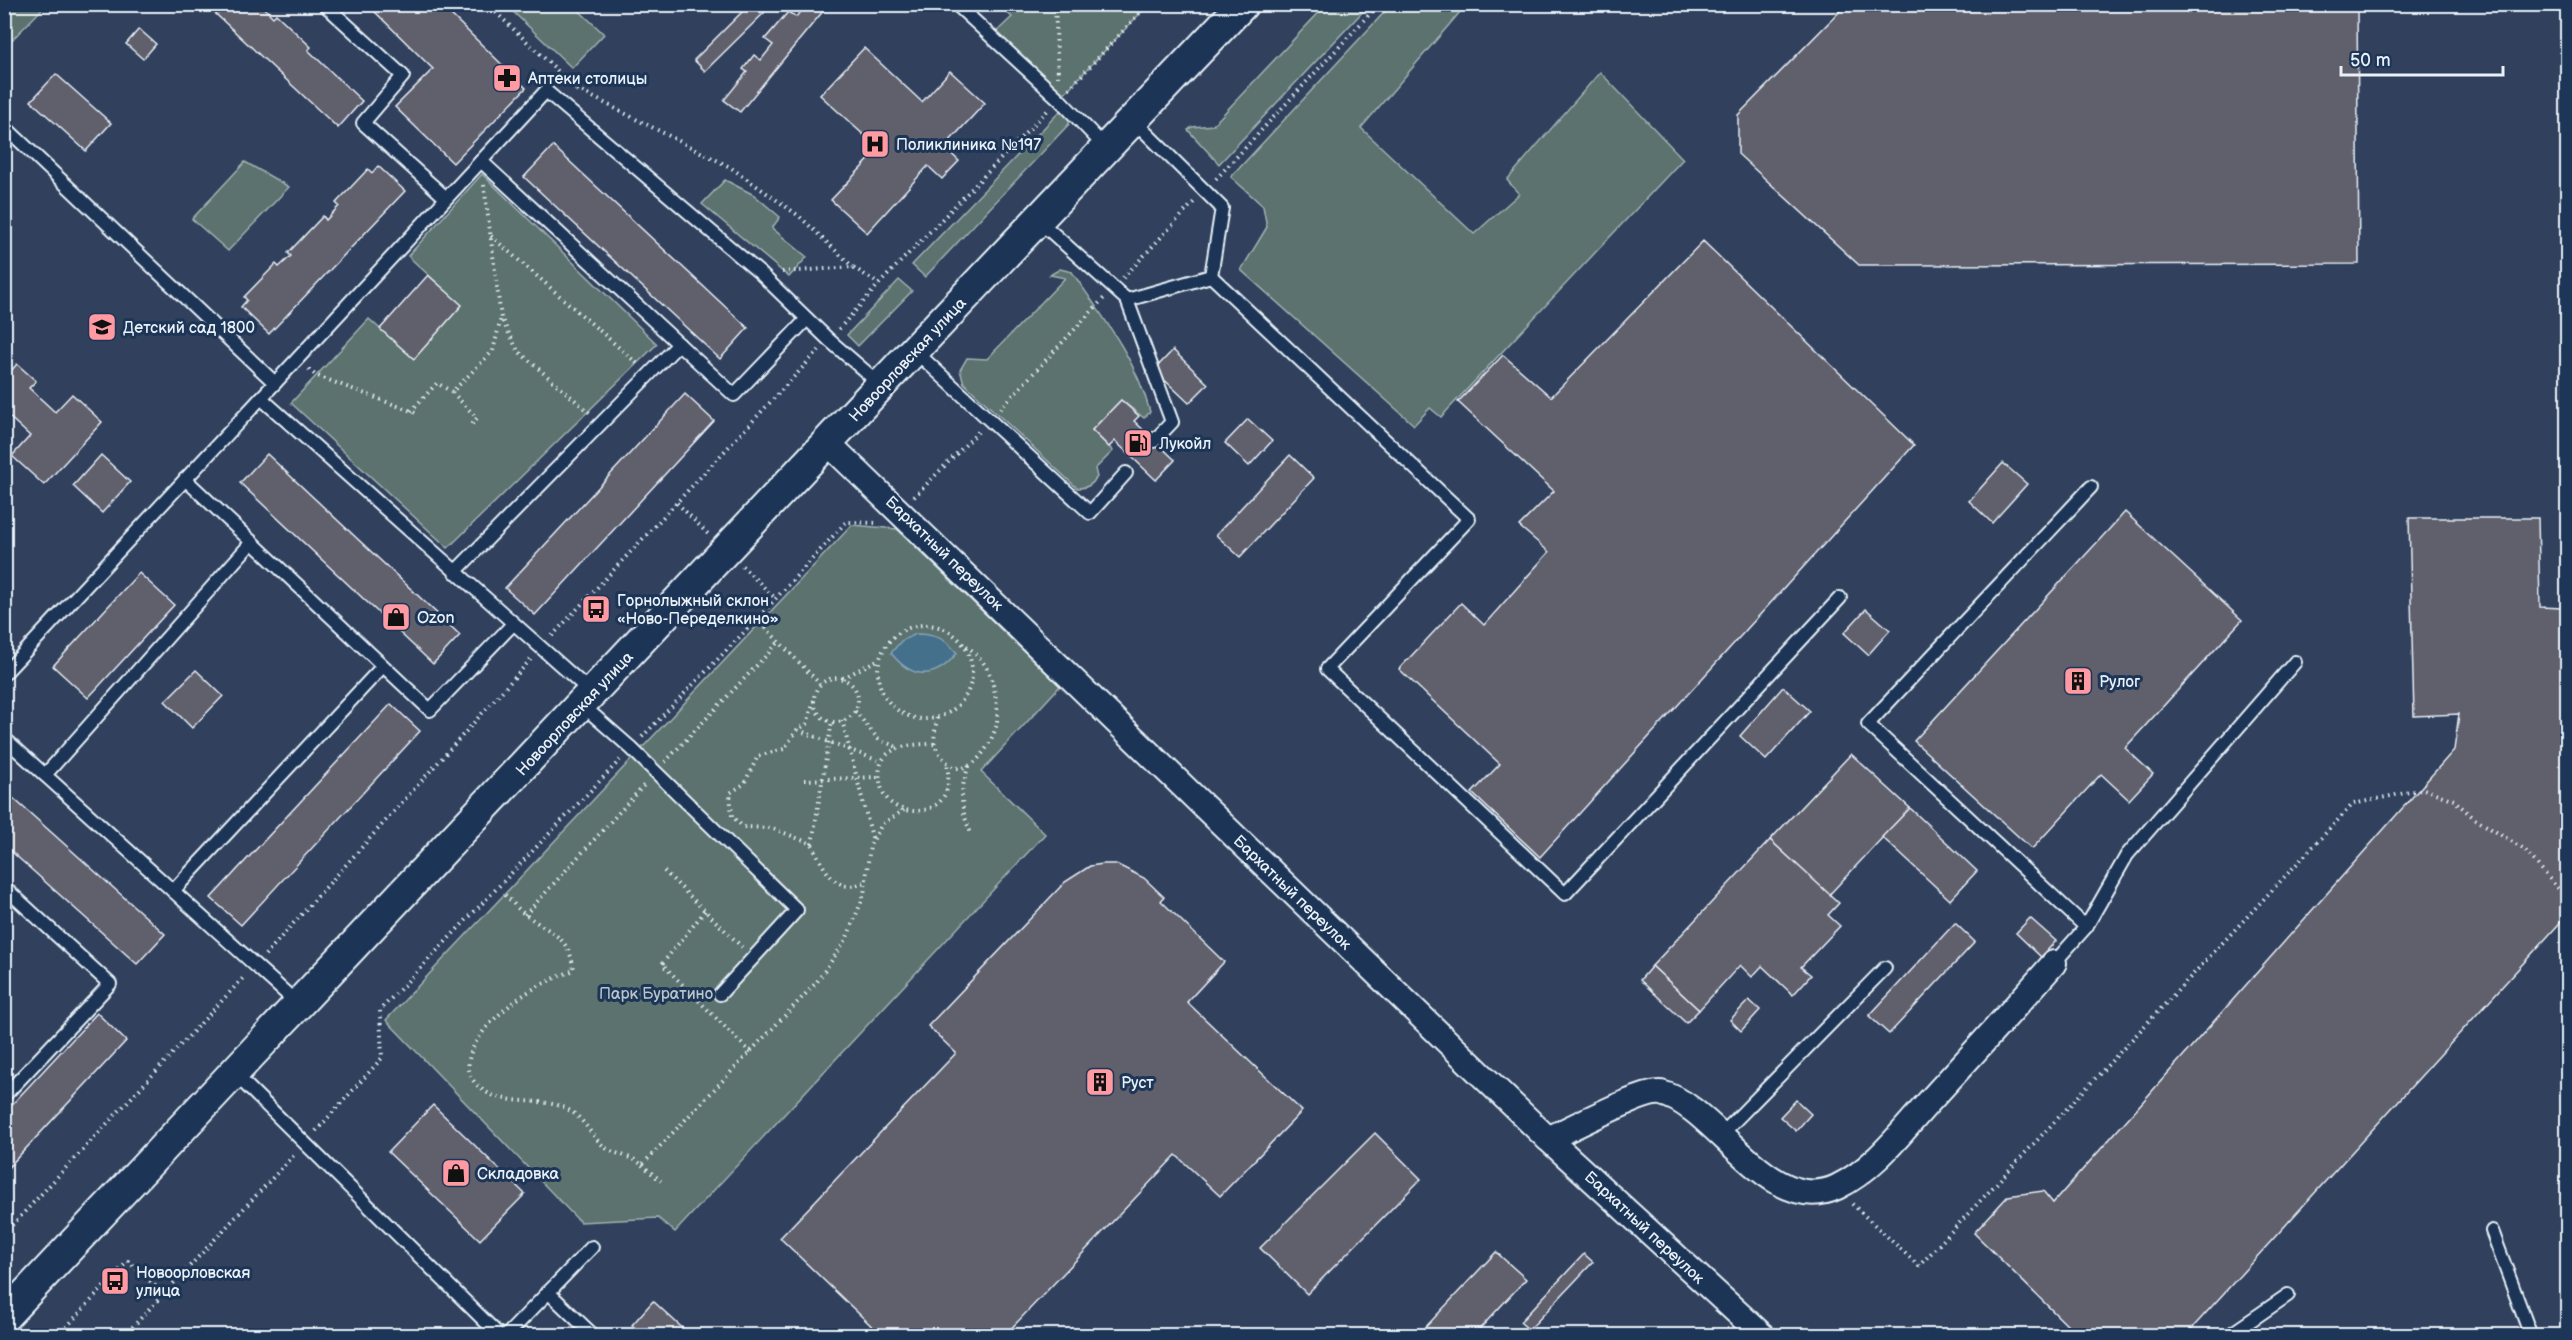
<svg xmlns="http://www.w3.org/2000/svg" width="2572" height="1340" viewBox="0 0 2572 1340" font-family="'Balsamiq Sans',sans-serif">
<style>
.green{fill:#5b726e;stroke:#a2b2b3;stroke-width:1.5}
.water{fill:#45708b;stroke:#86a4b7;stroke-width:1.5}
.building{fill:#615e6c;stroke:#e8f1f8;stroke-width:1.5}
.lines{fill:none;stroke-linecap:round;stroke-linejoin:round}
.service-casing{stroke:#e8f1f8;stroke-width:16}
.minor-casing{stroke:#e8f1f8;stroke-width:28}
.tertiary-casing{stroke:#e8f1f8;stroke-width:34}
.path{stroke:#e8f1f8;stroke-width:4;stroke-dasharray:1.5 4.5;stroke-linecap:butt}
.service{stroke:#1d3557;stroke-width:12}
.minor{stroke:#1d3557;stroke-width:24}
.tertiary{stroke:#1d3557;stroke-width:30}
.labels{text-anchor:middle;stroke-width:6;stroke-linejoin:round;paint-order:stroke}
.poi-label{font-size:16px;fill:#e8f1f8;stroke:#1d3557;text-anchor:start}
.street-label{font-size:16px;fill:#e8f1f8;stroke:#1d3557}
.park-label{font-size:16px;fill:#b7c5c8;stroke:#1d3557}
</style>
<rect width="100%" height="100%" fill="#31415d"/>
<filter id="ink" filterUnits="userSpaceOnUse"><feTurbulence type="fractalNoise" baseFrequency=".0167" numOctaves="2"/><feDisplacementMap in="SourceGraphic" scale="12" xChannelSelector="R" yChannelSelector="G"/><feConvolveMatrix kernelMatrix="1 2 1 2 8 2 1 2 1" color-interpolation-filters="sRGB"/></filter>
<g filter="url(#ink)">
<g class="green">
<path d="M1392 4 1466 5 1361 128 1474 234 1519 194 1507 180 1600 72 1683 159 1441 417 1430 408 1414 425 1241 270 1267 227 1263 206 1231 177Z"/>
<path d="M4 5 5 4 46 5 11 41 5 34Z"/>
<path d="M506 5H573L604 34 572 68Z"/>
<path d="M998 5H1148L1059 99 991 37 1012 17Z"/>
<path d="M1326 5H1369L1219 164 1188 130 1192 127 1213 125Z"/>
<path d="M1062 109 1069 117V124L925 277 912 265Z"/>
<path d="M245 162 289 187 228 251 192 219Z"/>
<path d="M482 174 657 344 448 548 291 403 369 319 414 359 461 305 408 256Z"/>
<path d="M725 180 754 195 780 217 772 228 807 257 789 277 702 204Z"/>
<path d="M1060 269 1072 272C1103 317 1136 359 1150 412L1144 418 1121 400 1092 430 1113 451 1095 469 1097 477C1092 485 1087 488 1077 488L964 383 960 370 967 358 987 359 1065 278 1050 275Z"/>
<path d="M899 280 912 291 858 346 847 335Z"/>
<path d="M852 525 897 529 1060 686 981 772 1045 834 675 1232 658 1218 580 1222 386 1020Z"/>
</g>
<path class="water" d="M916 634C935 634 945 638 957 653 936 680 912 680 891 653L901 641Z"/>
<g class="building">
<path d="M205 4H260L273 17 276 14 311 47 308 50 362 101 338 128Z"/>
<path d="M367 4H440L526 88 453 163 395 107 433 69Z"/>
<path d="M750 4H773L705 71 694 60Z"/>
<path d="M806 4H829L740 112 724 100 747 72 743 69 754 55 761 60 773 45 765 39 788 12 796 17Z"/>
<path d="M1847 4H2357L2359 264 1859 265 1738 154V115Z"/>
<path d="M139 29 156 44 143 59 126 44Z"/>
<path d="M864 48 922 102 950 71 985 103 944 147 959 161 942 179 928 166 867 233 831 200 879 149 820 95Z"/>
<path d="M56 74 111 123 86 151 31 101Z"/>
<path d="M553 146 748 328 720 359 524 177Z"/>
<path d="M378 166 405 191 269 334 241 307 247 300 244 297 276 264 279 267 291 256 288 253 323 216 326 220 339 206 336 203 368 169 372 173Z"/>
<path d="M1703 241 1914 445 1540 857 1472 793 1500 764 1399 669 1461 603 1484 625 1549 552 1519 526 1554 491 1458 402 1503 355 1551 397Z"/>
<path d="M428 275 462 305 414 359 380 329Z"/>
<path d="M1173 350 1208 384 1189 403 1154 370Z"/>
<path d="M17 364 36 381 29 388 55 412 72 394 102 422 44 485 12 456 30 436 4 412V367L10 372Z"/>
<path d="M685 394 714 421 535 615 505 588Z"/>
<path d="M1121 400 1139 416 1134 421 1175 460 1156 480 1115 441 1109 447 1092 430Z"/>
<path d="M1248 419 1272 441 1249 466 1225 443Z"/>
<path d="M267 454 460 635 433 664 240 483Z"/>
<path d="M101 455 130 482 102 513 73 486Z"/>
<path d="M1290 455 1314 478 1240 557 1216 535Z"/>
<path d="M2003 463 2027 484 1992 523 1969 501Z"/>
<path d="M2125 512 2242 620 2125 748 2153 774 2129 800 2101 774 2032 849 1914 741Z"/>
<path d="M2409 518H2538L2540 607 2562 608 2563 665H2568V914L2185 1336H2078L1974 1233 2008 1196 2043 1191 2053 1203 2454 750 2459 714 2414 716Z"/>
<path d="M139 573 174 605 88 698 53 666Z"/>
<path d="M1866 609 1890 630 1868 655 1844 633Z"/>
<path d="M196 670 223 696 192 728 165 701Z"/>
<path d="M1783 687 1810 711 1766 760 1740 736Z"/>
<path d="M391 704 420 731 241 925 211 898Z"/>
<path d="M1851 754 1910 808 1829 895 1770 840Z"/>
<path d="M4 790 165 934 137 964 4 845Z"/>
<path d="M1910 808 1977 871 1950 900 1882 837Z"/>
<path d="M1770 840 1839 903 1828 915 1840 926 1801 967 1811 975 1793 995 1762 966 1752 977 1740 965 1699 1010 1652 966Z"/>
<path d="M1103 864H1116L1144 878 1164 897 1161 901 1224 962 1187 1002 1302 1111 1220 1196 1176 1155 1004 1336H882L780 1238 956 1053 928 1026 1065 882 1090 866Z"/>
<path d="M2030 918 2056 941 2041 957 2016 933Z"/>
<path d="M1955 923 1975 942 1889 1034 1869 1016Z"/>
<path d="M1652 966 1699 1010 1686 1023 1640 980Z"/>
<path d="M1749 1000 1760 1010 1741 1031 1730 1020Z"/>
<path d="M97 1013 126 1041 4 1172V1113Z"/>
<path d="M1796 1100 1811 1114 1796 1131 1780 1117Z"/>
<path d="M433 1105 525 1194 480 1240 388 1152Z"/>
<path d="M1375 1133 1421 1179 1307 1294 1260 1248Z"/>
<path d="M1496 1252 1526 1279 1473 1336H1422L1420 1333Z"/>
<path d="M1584 1254 1593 1262 1529 1330 1520 1322Z"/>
<path d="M653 1301 691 1336H644L632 1325Z"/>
</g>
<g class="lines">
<g class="service-casing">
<g id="service">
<path d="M324 4 403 76 363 123 446 198"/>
<path d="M956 4 1059 99 1106 148"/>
<path d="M4 126 275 383 261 398 592 693"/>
<path d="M481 161 734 395 807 319"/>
<path d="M1038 220 1127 300 1211 276 1222 208 1133 120"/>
<path d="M1211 276 1469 519 1327 669 1565 894 1840 598"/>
<path d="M1127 300 1172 422 1154 441"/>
<path d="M915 351 1090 513 1126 473"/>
<path d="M275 383 546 91 761 274 829 340 881 385"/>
<path d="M185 479 430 710 513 624"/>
<path d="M455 572 679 344"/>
<path d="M4 674 261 398"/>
<path d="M582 705 631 748 797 910 720 994"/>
<path d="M4 738 298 1004"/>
<path d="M45 775 252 542"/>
<path d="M4 887 110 984 4 1096"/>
<path d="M173 891 383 666"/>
<path d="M2086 927 1868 724 2091 487"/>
<path d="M2054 963 2086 927 2127 855 2295 662"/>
<path d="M234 1073 500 1336"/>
<path d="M1720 1136 1885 968"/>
<path d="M2492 1231 2531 1336"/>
<path d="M548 1292 594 1336"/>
<path d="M506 1336 592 1247"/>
<path d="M2228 1336 2288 1295"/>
</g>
</g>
<g class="minor-casing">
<g id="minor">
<path d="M828 443 1548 1139 1763 1336"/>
<path d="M1548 1139C1568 1130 1644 1090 1661 1093 1716 1106 1770 1219 1837 1187 1873 1170 1900 1134 1926 1105 1969 1058 2012 1011 2054 963"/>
</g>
</g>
<g class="tertiary-casing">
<path id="tertiary" d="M4 1317 881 385 1243 4"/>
</g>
<g class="path">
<path d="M487 4 577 89 575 91"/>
<path d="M1055 4 1058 77"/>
<path d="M577 89 730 167 799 216 853 267"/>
<path d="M1069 89 1148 4"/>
<path d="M1216 179 1379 4"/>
<path d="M484 185 501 318 518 351 590 413"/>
<path d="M491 236 639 365"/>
<path d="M782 272 853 267 879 284"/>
<path d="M1123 278 1194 202"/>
<path d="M839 329 879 284 1049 109"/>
<path d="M309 369 315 375 419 414"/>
<path d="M1000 409 1104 298"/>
<path d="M411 411 437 383 452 392"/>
<path d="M472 424 477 418 452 392 493 351 501 318"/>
<path d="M914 497 978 432"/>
<path d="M677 503 708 534"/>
<path d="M742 566 776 599"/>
<path d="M757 619 820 684"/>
<circle cx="925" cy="672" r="47"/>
<path d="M552 636 819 350"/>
<path d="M843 678 879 659"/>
<circle cx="836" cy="700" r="22"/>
<path d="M814 700 807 724 797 730 784 749 758 756 744 784 730 793 732 816 743 827 772 828 812 844C823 867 836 898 866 881"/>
<path d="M855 711 878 739 897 747"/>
<path d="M937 718C936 726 933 738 935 745 938 753 943 759 949 764 971 780 991 744 996 727 999 716 997 705 995 694 991 671 984 659 965 645"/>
<path d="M842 720 873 841"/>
<path d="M798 730 882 762"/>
<path d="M642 737 757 619 846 522 878 523"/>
<path d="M934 744C909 744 874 746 880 781 881 789 884 796 890 802 905 816 936 814 945 794 950 785 948 772 947 762"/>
<path d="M665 762 779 642"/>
<path d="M969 766C959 791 960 809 971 833"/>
<path d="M804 780 879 777"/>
<path d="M812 844 832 721"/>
<path d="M664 871 742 947"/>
<path d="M505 895C512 901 518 910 526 915 550 933 569 935 574 970 557 977 540 984 525 994 499 1011 442 1061 483 1090 507 1107 542 1096 567 1109 585 1118 591 1137 606 1148 618 1156 631 1155 642 1165L816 983 846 940 864 895 870 846 882 824 904 810"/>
<path d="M705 911 662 964 751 1053"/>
<path d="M525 915 646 783"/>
<path d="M265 955 531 659"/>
<path d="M316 1131 382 1058 380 1010 620 760"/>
<path d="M642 1165 661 1181"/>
<path d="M1852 1204 1919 1266 2353 804 2424 789 2454 800 2475 819 2524 849 2568 900"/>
<path d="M4 1234 245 976"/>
<path d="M58 1336 128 1261 163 1293"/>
<path d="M124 1336 295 1154"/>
</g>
<use href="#service" class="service"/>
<use href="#minor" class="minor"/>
<use href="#tertiary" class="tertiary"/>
</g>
</g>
<defs>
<g id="pharmacy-square" transform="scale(1.5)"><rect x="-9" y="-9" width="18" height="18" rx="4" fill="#ff9aa2" stroke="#1d3557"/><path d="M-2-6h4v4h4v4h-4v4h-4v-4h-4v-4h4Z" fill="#111"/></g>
<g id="hospital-square" transform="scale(1.5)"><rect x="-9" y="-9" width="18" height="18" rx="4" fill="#ff9aa2" stroke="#1d3557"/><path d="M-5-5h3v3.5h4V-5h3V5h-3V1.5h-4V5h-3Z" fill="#111"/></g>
<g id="school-square" transform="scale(1.5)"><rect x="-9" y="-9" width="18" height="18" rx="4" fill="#ff9aa2" stroke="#1d3557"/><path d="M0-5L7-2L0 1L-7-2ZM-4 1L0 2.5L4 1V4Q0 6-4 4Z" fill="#111"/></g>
<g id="fuel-square" transform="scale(1.5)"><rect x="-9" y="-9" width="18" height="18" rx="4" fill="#ff9aa2" stroke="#1d3557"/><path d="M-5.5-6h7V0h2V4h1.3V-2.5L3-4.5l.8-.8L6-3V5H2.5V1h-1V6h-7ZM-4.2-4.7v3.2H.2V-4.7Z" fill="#111"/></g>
<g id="bus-square" transform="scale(1.5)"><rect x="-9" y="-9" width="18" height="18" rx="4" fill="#ff9aa2" stroke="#1d3557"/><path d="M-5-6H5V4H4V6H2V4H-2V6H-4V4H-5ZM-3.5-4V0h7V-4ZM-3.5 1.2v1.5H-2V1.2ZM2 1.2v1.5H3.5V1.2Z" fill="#111"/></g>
<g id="shop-square" transform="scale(1.5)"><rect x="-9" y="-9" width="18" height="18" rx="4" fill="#ff9aa2" stroke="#1d3557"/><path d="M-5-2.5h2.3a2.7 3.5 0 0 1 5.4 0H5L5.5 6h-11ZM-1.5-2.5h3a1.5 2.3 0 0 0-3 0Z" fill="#111"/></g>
<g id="building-square" transform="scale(1.5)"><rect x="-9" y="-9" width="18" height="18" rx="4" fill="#ff9aa2" stroke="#1d3557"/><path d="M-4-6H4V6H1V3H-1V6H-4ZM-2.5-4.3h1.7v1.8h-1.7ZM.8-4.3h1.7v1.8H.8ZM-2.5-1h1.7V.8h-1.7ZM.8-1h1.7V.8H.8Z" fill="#111"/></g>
</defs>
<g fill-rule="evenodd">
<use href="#pharmacy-square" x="507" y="78"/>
<use href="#hospital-square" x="875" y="144"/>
<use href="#school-square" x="102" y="327"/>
<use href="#fuel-square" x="1138" y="443"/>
<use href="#bus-square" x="596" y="609"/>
<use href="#shop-square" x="396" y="617"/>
<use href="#building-square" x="2078" y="681"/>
<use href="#building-square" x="1100" y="1082"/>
<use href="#shop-square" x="456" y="1173"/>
<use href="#bus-square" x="115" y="1281"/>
</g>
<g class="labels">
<g class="poi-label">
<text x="528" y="84">Аптеки столицы</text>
<text x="896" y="150">Поликлиника №197</text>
<text x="123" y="333">Детский сад 1800</text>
<text x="1159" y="449">Лукойл</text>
<text x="617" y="606">Горнолыжный склон<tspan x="617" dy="18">«Ново-Переделкино»</tspan></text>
<text x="417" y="623">Ozon</text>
<text x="2099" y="687">Рулог</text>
<text x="1121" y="1088">Руст</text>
<text x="477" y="1179">Складовка</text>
<text x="136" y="1278">Новоорловская<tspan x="136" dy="18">улица</tspan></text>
</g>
<g class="street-label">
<text transform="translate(907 359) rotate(-47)" y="6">Новоорловская улица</text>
<text transform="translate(945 553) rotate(44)" y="6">Бархатный переулок</text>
<text transform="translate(574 713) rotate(-47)" y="6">Новоорловская улица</text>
<text transform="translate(1293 892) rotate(44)" y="6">Бархатный переулок</text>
<text transform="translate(1645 1227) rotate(43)" y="6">Бархатный переулок</text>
</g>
<g class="park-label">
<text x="656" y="999">Парк Буратино</text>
</g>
</g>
<rect width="2572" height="1340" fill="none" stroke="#1d3557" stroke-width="24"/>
<rect x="12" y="12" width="2548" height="1316" fill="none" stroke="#e8f1f8" stroke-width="2" filter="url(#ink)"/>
<path d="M2341 66v9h162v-9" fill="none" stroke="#e8f1f8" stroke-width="3"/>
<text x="2350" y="66" font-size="18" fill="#e8f1f8" stroke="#1d3557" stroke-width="4.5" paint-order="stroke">50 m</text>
</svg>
